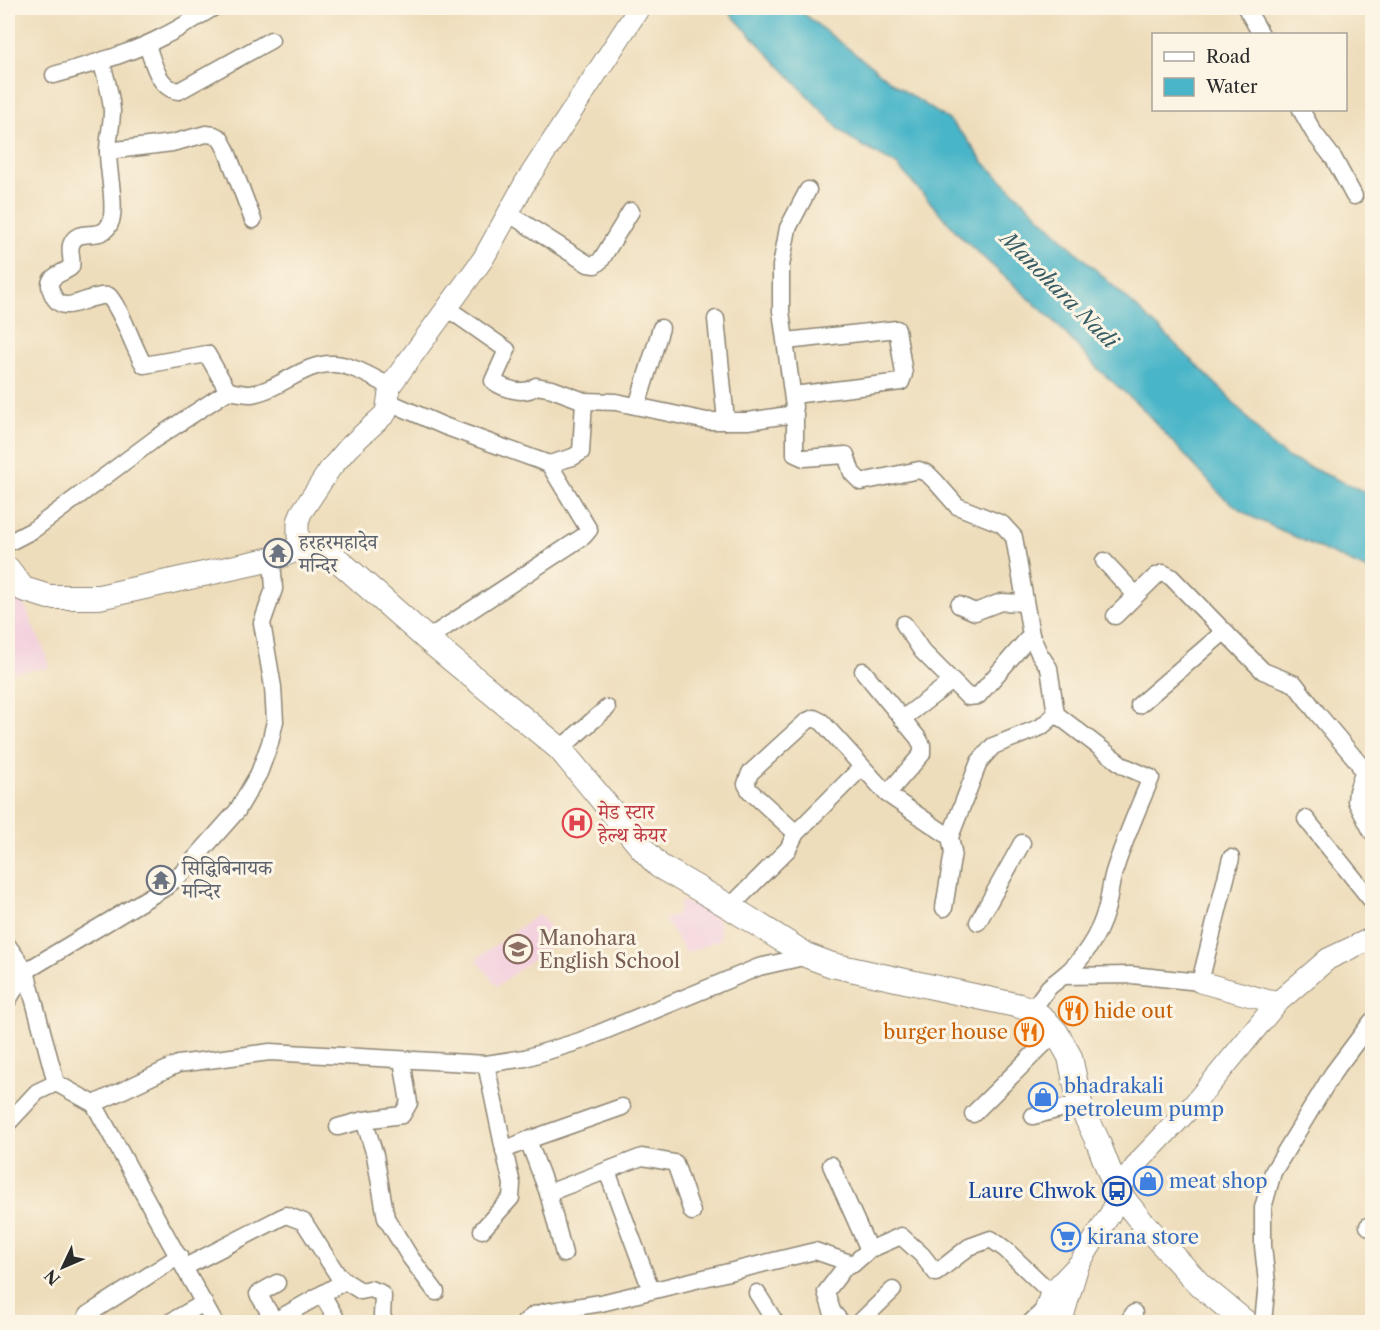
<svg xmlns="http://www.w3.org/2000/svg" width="1380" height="1330" viewBox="0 0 1380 1330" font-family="'Libre Caslon Text','Noto Serif Devanagari',serif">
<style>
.built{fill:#f3cfde}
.water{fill:#4ab5c8;stroke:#3a707a;stroke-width:1.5}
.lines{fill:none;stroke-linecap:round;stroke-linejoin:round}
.minor-casing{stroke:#8c8473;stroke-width:19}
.tertiary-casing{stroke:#8c8473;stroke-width:23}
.secondary-casing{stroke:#8c8473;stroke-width:26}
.minor{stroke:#fff;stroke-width:16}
.tertiary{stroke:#fff;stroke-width:21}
.secondary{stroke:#fff;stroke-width:24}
.labels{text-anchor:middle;stroke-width:6;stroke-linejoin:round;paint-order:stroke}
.worship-label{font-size:20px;fill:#5b616d;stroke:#fcf5e5;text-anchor:start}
.health-label{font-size:20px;fill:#be3a42;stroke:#fcf5e5;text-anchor:start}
.education-label{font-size:20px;fill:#785e54;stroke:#fcf5e5;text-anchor:start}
.food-label{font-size:20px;fill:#c56008;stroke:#fcf5e5;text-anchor:start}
.shop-label{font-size:20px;fill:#366cbe;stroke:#fcf5e5;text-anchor:start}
.transit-label{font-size:20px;fill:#164399;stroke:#fcf5e5;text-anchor:end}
.water-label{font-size:21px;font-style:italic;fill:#365b62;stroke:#fcf5e5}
</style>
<rect width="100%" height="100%" fill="#fcf5e5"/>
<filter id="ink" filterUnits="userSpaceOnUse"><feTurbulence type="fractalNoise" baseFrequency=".0167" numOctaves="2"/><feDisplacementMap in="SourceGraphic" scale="12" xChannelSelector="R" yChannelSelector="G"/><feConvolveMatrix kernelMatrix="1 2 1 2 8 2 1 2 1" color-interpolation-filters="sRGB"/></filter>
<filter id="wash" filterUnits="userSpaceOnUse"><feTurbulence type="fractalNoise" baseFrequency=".008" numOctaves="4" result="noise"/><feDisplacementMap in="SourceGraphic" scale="24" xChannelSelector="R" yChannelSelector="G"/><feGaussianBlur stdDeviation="1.35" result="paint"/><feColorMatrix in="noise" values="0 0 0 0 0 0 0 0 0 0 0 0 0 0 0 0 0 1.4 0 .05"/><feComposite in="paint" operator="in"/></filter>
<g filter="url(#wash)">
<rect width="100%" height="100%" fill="#edb"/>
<g class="built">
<path d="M23 600 34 629 44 649 49 668 8 673V602Z"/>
<path d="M681 901 717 912 721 939 686 953 664 919 677 914Z"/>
<path d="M539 914 559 940 497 986 476 959Z"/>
</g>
<path class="water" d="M725 8H796L898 87 949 120 967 139 983 162 1070 246 1164 333 1223 391 1273 447 1289 458 1372 495V572L1250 516 1223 497 1140 406 1098 369 1054 321 963 239 897 165 854 141 840 130Z"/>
</g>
<g filter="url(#ink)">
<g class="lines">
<g class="minor-casing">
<g id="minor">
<path d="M1246 8 1261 34"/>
<path d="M147 45C153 61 158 89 179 91L271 40"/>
<path d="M101 61C106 77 111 94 112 111 112 125 108 138 108 152 108 172 116 203 111 221 103 245 78 224 71 245 69 252 73 260 71 267 61 275 44 276 52 293 63 320 86 293 109 296 125 316 131 343 144 365L207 354 228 391"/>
<path d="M54 75C91 64 130 54 164 36 181 28 197 17 213 8"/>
<path d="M1301 110 1314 133 1334 159 1354 196"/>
<path d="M108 151 172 143 206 134 214 135 220 138 226 149 253 220"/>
<path d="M508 213 588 264 595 265 601 260 631 211"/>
<path d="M447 308 507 350 493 381C504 389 525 396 536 386L552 389 584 401"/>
<path d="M716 319 726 421"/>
<path d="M786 341 897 329 904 374 901 382 793 395"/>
<path d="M389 402 444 426 549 464 589 530 584 536 427 639"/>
<path d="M637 406 661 328"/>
<path d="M794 407 781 311V266L788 228 808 190"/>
<path d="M549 464 573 457 581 452 584 401 616 402 707 421H748L795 414V454L804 458 846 455 852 473 861 482 919 470 928 474 936 482 957 506 1002 524 1014 537 1031 635 1039 653 1049 668 1056 714 1124 766 1151 778C1138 808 1125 838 1115 869 1110 883 1110 897 1106 910 1099 935 1083 960 1063 976"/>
<path d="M8 543 33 530 155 439 228 391C236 392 244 394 251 394 280 390 304 362 334 364 353 365 373 378 390 386"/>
<path d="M1104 561 1136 595"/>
<path d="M959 605 975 612 1001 602 1024 603"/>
<path d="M1115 616 1156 576 1163 573 1171 577 1263 671 1295 684 1317 713 1358 762 1363 773 1357 791 1356 801 1372 832"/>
<path d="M904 624 922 651 968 697 978 696 1031 635"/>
<path d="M863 671 918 738 922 745V754L887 794"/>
<path d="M1139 705 1225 631"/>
<path d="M902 719 951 682"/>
<path d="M560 749 607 708"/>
<path d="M1306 819 1372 901"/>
<path d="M796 833 750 791 746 784 750 773 807 721 814 718 822 722 887 794 950 837"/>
<path d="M730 907 788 849 796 833 862 767"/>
<path d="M944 908 953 852 950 837 979 762 993 746 1041 727 1056 714"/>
<path d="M978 922 1022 843"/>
<path d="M8 946 26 971 56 1083 94 1104 214 1322"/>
<path d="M8 1000 26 971 166 887 182 873 237 811 259 773 270 743 275 721 273 687 262 623 274 589 272 559"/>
<path d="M1032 1010 1049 987 1063 976 1132 975 1200 982 1231 858"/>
<path d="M486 1064 504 1150 528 1140"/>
<path d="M94 1104 178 1064 270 1052 486 1064 525 1058 580 1041 759 967 808 956"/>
<path d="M973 1114 1056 1032"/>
<path d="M1033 1116 1080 1104"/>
<path d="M364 1120 375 1155 386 1218 410 1257 436 1292"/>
<path d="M8 1123 37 1092 56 1083"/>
<path d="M338 1127 364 1120 402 1115 409 1103 402 1060"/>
<path d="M831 1165 869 1250"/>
<path d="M607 1171 651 1290"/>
<path d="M548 1193 642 1157 675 1163 692 1212"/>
<path d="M1368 1226 1372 1229"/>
<path d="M482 1230 511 1198 512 1184 504 1150"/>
<path d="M564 1254 548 1193 528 1140 622 1107"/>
<path d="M185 1267 286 1215 304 1222 337 1274 345 1281 361 1291 370 1289 379 1292 383 1296 382 1316 385 1322"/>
<path d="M757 1293 775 1322"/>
<path d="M322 1294 338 1322"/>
<path d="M87 1315 179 1256"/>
<path d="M274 1320 258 1294 277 1283"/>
<path d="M170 1322 204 1303"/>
<path d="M273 1322 345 1281"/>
<path d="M525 1322 534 1315 545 1312 601 1303 815 1251 853 1264"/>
<path d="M841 1322 832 1311 826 1292 845 1267 853 1264 869 1250 901 1236 922 1255 936 1273 969 1247 991 1239 1005 1249 1051 1293"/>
<path d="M860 1322 893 1290"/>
<path d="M1031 1322 1046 1308"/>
<path d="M1128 1322 1134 1313"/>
<path d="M1263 1322 1267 1283 1263 1246V1208L1273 1172 1333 1073 1372 1021"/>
</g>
</g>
<g class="tertiary-casing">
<g id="tertiary">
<path d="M302 547 298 536V522L301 513 330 469 349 447 386 413 390 386 483 259 525 183 639 8"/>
<path d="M1200 982 1277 1003 1328 959 1372 938"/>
<path d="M1054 1322 1046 1308 1051 1293 1079 1264 1112 1211 1117 1191 1142 1158 1193 1105 1277 1003"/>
<path d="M1054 1322 1064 1313 1077 1269"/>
</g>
</g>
<g class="secondary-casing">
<path id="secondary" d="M8 569 23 589 49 597H99L272 559 302 547H312L330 553 427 639 560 749 642 848 659 866 730 907 808 956 832 965 1020 1006 1032 1010 1045 1020 1056 1032 1070 1057 1080 1104 1098 1142 1117 1191 1141 1221 1200 1285 1245 1322"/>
</g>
<use href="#minor" class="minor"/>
<use href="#tertiary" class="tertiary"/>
<use href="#secondary" class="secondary"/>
</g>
</g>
<defs>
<g id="temple-ring" transform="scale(1.5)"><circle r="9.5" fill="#fcf5e5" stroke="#6b7280" stroke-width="1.5"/><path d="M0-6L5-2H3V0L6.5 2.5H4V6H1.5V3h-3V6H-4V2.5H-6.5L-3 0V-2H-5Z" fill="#6b7280"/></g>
<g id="hospital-ring" transform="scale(1.5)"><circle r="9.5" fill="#fcf5e5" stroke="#e0444e" stroke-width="1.5"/><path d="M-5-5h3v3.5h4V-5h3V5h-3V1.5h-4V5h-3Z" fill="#e0444e"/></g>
<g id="school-ring" transform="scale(1.5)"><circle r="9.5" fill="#fcf5e5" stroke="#8d6e63" stroke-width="1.5"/><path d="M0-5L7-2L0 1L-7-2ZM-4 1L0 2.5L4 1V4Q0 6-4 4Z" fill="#8d6e63"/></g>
<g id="restaurant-ring" transform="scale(1.5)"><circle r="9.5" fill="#fcf5e5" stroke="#e8710a" stroke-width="1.5"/><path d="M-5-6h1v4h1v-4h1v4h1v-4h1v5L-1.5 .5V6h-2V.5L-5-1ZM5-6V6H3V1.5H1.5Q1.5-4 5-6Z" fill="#e8710a"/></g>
<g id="shop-ring" transform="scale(1.5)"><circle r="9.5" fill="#fcf5e5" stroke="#3f7fe0" stroke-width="1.5"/><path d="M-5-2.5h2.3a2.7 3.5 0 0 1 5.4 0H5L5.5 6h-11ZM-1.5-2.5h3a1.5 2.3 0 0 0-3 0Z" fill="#3f7fe0"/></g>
<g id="bus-ring" transform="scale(1.5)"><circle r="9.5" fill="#fcf5e5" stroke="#1a4fb4" stroke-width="1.5"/><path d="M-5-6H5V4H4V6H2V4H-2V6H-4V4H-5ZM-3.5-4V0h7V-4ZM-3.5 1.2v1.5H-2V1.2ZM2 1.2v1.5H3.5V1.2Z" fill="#1a4fb4"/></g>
<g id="supermarket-ring" transform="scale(1.5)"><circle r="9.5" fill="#fcf5e5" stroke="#3f7fe0" stroke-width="1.5"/><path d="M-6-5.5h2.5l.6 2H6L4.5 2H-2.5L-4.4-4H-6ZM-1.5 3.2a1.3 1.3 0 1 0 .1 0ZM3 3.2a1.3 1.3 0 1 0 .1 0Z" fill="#3f7fe0"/></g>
</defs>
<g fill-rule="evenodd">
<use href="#temple-ring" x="278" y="553"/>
<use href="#hospital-ring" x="577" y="823"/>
<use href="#temple-ring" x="161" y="880"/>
<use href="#school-ring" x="518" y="949"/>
<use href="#restaurant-ring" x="1073" y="1011"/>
<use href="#restaurant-ring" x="1029" y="1032"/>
<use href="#shop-ring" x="1043" y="1097"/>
<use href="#shop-ring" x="1148" y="1181"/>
<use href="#bus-ring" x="1117" y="1191"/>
<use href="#supermarket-ring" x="1066" y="1237"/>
</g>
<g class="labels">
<g class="worship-label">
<text x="299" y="549">हरहरमहादेव<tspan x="299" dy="23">मन्दिर</tspan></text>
<text x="182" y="875">सिद्धिबिनायक<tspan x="182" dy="23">मन्दिर</tspan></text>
</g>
<g class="health-label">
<text x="598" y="819">मेड स्टार<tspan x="598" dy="23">हेल्थ केयर</tspan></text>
</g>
<g class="education-label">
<text x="539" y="945">Manohara<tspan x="539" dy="23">English School</tspan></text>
</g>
<g class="food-label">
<text x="1094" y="1018">hide out</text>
<text x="1008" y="1039" text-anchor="end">burger house</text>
</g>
<g class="shop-label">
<text x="1064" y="1093">bhadrakali<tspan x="1064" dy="23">petroleum pump</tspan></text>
<text x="1169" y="1188">meat shop</text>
<text x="1087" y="1244">kirana store</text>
</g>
<g class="transit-label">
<text x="1096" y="1198">Laure Chwok</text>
</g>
<g class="water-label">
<text transform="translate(1059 290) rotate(45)" y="7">Manohara Nadi</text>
</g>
</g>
<rect width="1380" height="1330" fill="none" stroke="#fcf5e5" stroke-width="30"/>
<rect x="1152" y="33" width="195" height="78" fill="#fcf5e5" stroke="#a8a49b" stroke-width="1.5"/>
<rect x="1164" y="52" width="30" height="9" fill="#ffffff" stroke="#a8a49b" stroke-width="1.5"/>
<text x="1206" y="63" font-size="18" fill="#2b2b2b">Road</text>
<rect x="1164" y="78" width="30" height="18" fill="#4ab5c8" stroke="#a8a49b" stroke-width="1.5"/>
<text x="1206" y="93" font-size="18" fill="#2b2b2b">Water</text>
<g transform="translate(63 1267) rotate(226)" stroke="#fcf5e5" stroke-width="4.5" paint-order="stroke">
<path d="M0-4.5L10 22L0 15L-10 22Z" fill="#2b2b2b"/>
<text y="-9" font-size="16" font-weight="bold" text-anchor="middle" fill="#2b2b2b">N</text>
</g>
</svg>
